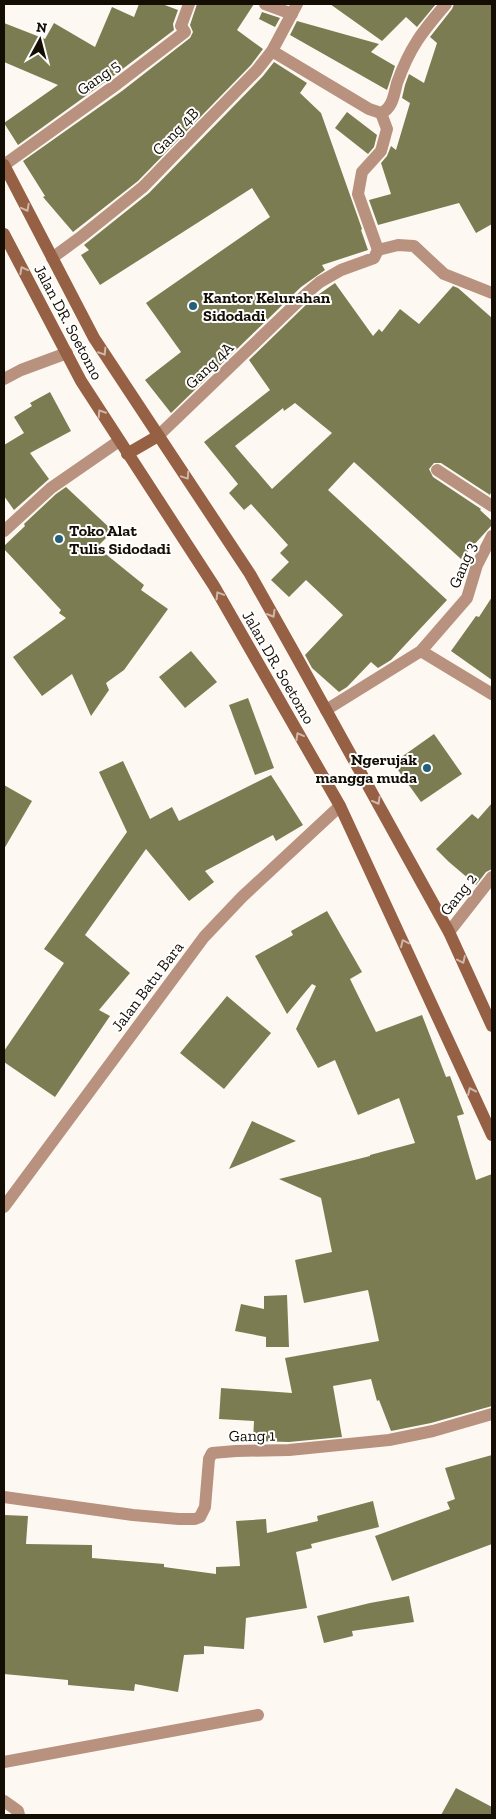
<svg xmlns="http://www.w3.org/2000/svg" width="496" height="1819" viewBox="0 0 496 1819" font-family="'Zilla Slab',serif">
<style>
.building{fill:#7c7c52;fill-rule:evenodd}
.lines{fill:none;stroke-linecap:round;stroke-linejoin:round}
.street{stroke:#b8927f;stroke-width:12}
.secondary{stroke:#956044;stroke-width:12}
.oneway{stroke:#cfb7ab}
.poi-dot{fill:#246078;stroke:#fff;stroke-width:2}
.labels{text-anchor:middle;stroke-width:4;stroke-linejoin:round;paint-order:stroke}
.street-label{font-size:16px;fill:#140d03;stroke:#fff}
.poi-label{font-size:16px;font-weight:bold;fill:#140d03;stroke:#fff;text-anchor:start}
</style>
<rect width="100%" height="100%" fill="#fdf9f2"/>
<g class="building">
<path d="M139 4H162L178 10 173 24 174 30 112 77 18 145 4 123 58 85 4 62V23L45 39 54 23 95 47 112 7 134 17Z"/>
<path d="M197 4H254L237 30 263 49 251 65 138 181 73 232 43 197 45 196 23 161 122 91 190 38 193 32 190 25Z"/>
<path d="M330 4H436L417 27 406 17 382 41Z"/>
<path d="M454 4H492V224L476 233 459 203 378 225 369 200 391 194 381 163 387 156 391 146 396 150 410 103 402 98 405 85 409 74 424 83 437 43 430 37 452 9Z"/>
<path d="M262 12 280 18 275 27 259 19Z"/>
<path d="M297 21 379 44 371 52 395 66 387 90 290 35Z"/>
<path d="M274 62 307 83 300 93 321 113 362 229 361 230 368 250 322 265 325 270 301 287 171 413 145 380 181 352 146 303 270 217 252 188 100 285 81 255 89 250 84 245 149 193 263 76Z"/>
<path d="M347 112 377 135 374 147 368 154 335 128Z"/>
<path d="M335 283 373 336 379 329 382 332 400 309 419 324 453 286 458 288 492 318V490L490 495 441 463H434L429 469 433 477 481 509 480 510 492 521V525L461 559 354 462 328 490 447 600 391 660 378 668 371 662 347 687 339 692 312 668 305 655 343 615 306 580 289 597 271 580 289 562 280 553 288 545 251 504 244 510 229 493 238 484 204 442 270 390 249 360 312 299ZM295 403 332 433 272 489 235 446 283 408 284 411Z"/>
<path d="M50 392 71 431 30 453 49 479 14 510 4 496V445L24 433 14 417 32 406 30 403Z"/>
<path d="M66 487 113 531 97 547 144 585 141 590 168 609 124 670 106 683 109 690 91 716 72 674 42 696 13 657 66 618 59 613 61 610 4 549V546L25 526 24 524 56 494Z"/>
<path d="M492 597V680L451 651 476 616 479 617Z"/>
<path d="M191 651 217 682 185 708 159 677Z"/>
<path d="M248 698 274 768 255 775 229 705Z"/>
<path d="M434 734 462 774 421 802 393 763Z"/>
<path d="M123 761 150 819 172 807 179 821 271 775 303 825 276 841 273 835 205 871 214 882 189 901 146 849 85 935 130 973 99 1010 110 1016 55 1097 4 1062V1051L64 963 44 949 127 832 99 772Z"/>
<path d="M4 785 32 801 4 849Z"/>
<path d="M492 803V869L486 872 476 885 449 862 436 849 472 814 478 819Z"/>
<path d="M327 911 362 972 350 979 376 1032 422 1015 446 1077 450 1076 464 1114 457 1116 476 1180 492 1174V1406L431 1423 391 1431 379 1400 377 1401 371 1379 333 1386 342 1437 289 1442 253 1441 254 1421 219 1419 221 1388 292 1393 285 1358 379 1341 368 1290 304 1303 295 1260 332 1252 321 1198 279 1179 370 1156V1155L415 1143 399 1098 358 1115 335 1060 318 1068 296 1029 316 986 312 984 287 1014 255 956 293 935 291 931Z"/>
<path d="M227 996 271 1033 224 1089 180 1053Z"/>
<path d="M252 1121 296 1141 229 1169Z"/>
<path d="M287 1295 289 1347H266V1337L235 1331 241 1304 264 1309V1296Z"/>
<path d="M492 1455V1544L392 1581 375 1536 450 1509 447 1502 455 1499 445 1468Z"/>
<path d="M373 1501 379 1527 311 1544 312 1548 296 1552 307 1608 246 1618 244 1649 204 1646V1654L184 1655 178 1692 135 1684 134 1691 68 1685V1680L4 1674V1515L28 1516 26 1544 92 1545V1558L164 1564V1567L216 1574V1567L240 1566 236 1521 266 1519 267 1533 318 1521 317 1516Z"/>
<path d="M409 1596 414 1622 352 1631 353 1636 324 1643 317 1616 370 1603Z"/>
<path d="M456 1788 492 1807V1815H441Z"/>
</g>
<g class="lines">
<g class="street">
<path d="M265 4 292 14"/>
<path d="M272 51 369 109 381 113C393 108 394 94 397 83 410 47 422 32 446 4"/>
<path d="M4 165 117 84 185 32 181 26 189 4"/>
<path d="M378 250 358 194 362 172 381 151 387 129 381 113"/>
<path d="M378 250 398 245 414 246 444 274 492 293"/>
<path d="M52 258 82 236 143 187 257 70 272 51 297 4"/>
<path d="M4 379 21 370 67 353"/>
<path d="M158 436 307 293 320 282 341 270 374 258 378 250"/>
<path d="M437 470 492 506"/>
<path d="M4 531 51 488 119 441"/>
<path d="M421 651 492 694"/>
<path d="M326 710 421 651 467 598 477 565 492 536"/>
<path d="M449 932 492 877"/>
<path d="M4 1207 204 937 242 897 340 806"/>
<path d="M4 1497 133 1515 179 1519H195L200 1517 205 1507 209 1459 212 1453 236 1451 289 1450 389 1440 433 1431 492 1414"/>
<path d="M4 1762 258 1715"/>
<path d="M4 1801 18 1811 19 1815"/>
</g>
<g class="secondary">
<path d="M4 165 94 338 250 574 295 654 449 932 492 1026"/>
<path d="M4 234 81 381 214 586 340 806 492 1135"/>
<path d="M127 454 158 436"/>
</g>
</g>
<defs><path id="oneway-chevron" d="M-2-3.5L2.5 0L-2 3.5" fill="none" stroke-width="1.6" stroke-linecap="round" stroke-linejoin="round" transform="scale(1.25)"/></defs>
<g class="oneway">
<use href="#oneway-chevron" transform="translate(26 208) rotate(62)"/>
<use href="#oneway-chevron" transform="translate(23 270) rotate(-118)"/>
<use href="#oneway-chevron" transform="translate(103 352) rotate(58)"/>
<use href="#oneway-chevron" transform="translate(101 413) rotate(-123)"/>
<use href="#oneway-chevron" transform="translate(186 476) rotate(56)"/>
<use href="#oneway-chevron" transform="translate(219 595) rotate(-121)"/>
<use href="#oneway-chevron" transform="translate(272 614) rotate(60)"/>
<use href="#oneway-chevron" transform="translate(299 736) rotate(-119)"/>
<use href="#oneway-chevron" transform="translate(377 801) rotate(61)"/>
<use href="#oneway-chevron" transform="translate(404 943) rotate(-115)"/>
<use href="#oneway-chevron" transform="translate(462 960) rotate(65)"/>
<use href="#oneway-chevron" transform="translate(471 1091) rotate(-114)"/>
</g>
<g class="poi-dot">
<circle cx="193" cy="306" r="5"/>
<circle cx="59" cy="539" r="5"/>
<circle cx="427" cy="768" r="5"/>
</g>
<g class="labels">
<g class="street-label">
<text transform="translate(98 77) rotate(-36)" y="6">Gang 5</text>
<text transform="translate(175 131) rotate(-46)" y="6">Gang 4B</text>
<text transform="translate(69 322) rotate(62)" y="6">Jalan DR. Soetomo</text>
<text transform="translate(209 365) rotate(-44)" y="6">Gang 4A</text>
<text transform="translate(462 565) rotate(-68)" y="6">Gang 3</text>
<text transform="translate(279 667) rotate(60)" y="6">Jalan DR. Soetomo</text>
<text transform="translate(458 894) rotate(-52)" y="6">Gang 2</text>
<text transform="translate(147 986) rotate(-53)" y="6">Jalan Batu Bara</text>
<text transform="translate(252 1435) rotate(-1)" y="6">Gang 1</text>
</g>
<g class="poi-label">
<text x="203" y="303">Kantor Kelurahan<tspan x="203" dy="18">Sidodadi</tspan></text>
<text x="69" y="536">Toko Alat<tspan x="69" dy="18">Tulis Sidodadi</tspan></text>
<text x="417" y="765" text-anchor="end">Ngerujak<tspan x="417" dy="18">mangga muda</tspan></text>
</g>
</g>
<rect width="496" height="1819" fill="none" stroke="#140d03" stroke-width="10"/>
<g transform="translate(40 40) rotate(7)" stroke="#ffffff" stroke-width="4" paint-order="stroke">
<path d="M0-4L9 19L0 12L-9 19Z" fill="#140d03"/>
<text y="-8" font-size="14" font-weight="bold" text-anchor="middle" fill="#140d03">N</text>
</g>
</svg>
